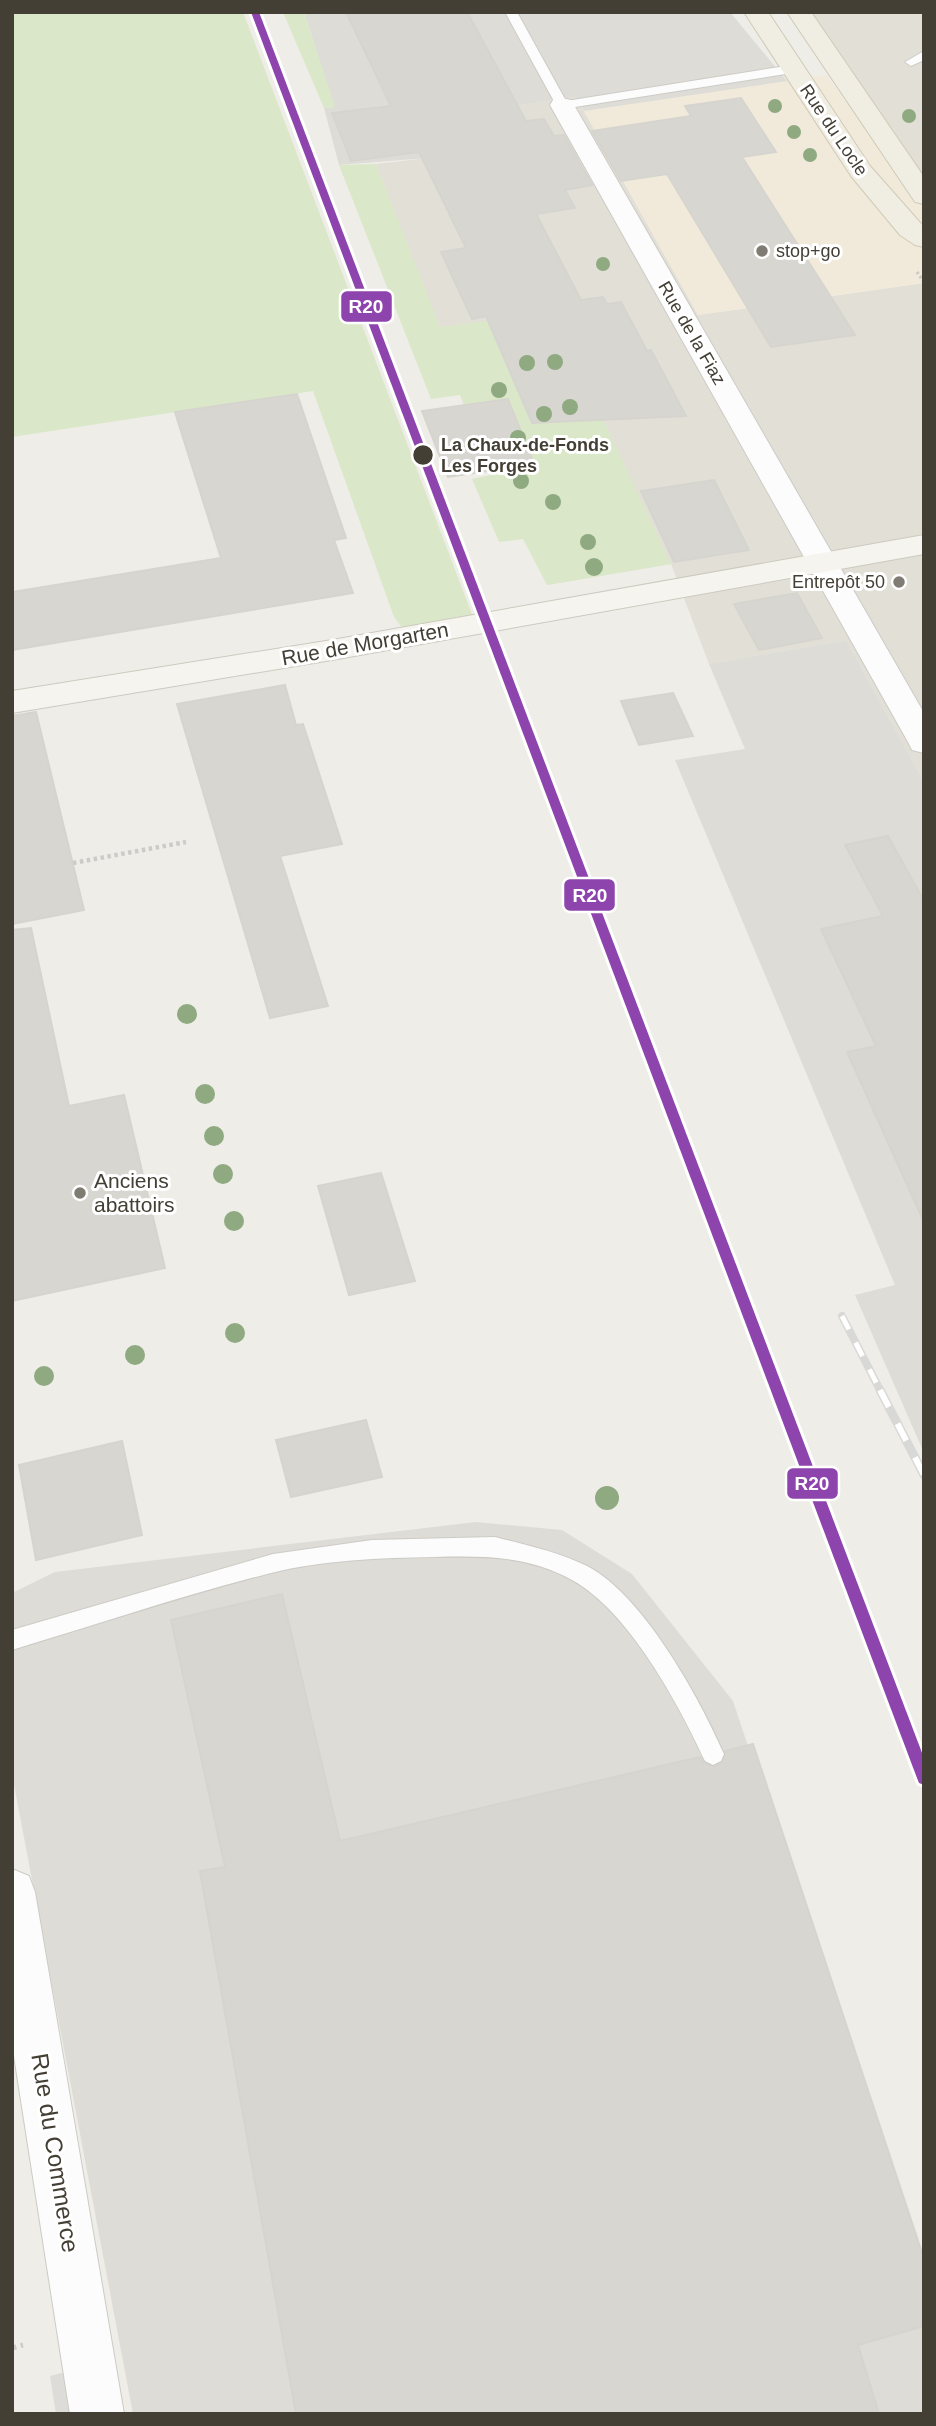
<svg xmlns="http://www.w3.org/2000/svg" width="936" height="2426" viewBox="0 0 936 2426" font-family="Arial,sans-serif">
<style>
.residential{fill:#e2dfd6}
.commercial{fill:#f1eadb}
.industrial{fill:#dedcd6}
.green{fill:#dae8c9}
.parking{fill:#dedcd8}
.building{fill:#d8d6d1;stroke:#d6d4ce;stroke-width:2}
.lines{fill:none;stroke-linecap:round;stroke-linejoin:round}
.lane-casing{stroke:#cccbc6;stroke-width:2}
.street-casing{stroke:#cccbc6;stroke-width:2}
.secondary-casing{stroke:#cdcabf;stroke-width:2}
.primary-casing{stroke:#cfcab6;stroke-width:2}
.path-far2{stroke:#cdcbc7;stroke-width:3.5;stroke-dasharray:2.5 2.5;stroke-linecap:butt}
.path-far1{stroke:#cdcbc7;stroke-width:4.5;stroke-dasharray:3.5 3.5;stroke-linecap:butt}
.path{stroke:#cdcbc7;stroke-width:5;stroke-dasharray:4.5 4.5;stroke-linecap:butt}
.lane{fill:#fcfcfc;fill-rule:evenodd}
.street{fill:#fcfcfc;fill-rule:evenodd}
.secondary{fill:#f5f4ee;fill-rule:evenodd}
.primary{fill:#f0ede3;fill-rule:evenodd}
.rail-far1-casing{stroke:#d8d8d7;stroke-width:8}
.rail-casing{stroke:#d8d8d7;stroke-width:9}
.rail-far1{stroke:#fff;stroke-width:5;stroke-dasharray:15;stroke-linecap:butt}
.rail{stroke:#fff;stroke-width:6;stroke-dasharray:19;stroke-linecap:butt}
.rail-1-casing{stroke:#fff;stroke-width:6}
.rail-1{fill:#8e44ad;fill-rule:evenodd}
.tree{fill:#8fa981}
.poi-dot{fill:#807c74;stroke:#fff;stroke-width:2.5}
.stop-dot{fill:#443f35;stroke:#fff;stroke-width:2.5}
.labels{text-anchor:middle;stroke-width:6;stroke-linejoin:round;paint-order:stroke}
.far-street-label{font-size:18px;fill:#443f35;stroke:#fff}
.far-poi-label{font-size:18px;fill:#443f35;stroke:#fff;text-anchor:start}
.far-stop-label{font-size:18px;font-weight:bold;fill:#443f35;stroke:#fff;text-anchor:start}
.street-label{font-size:21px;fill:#443f35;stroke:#fff}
.poi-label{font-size:21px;fill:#443f35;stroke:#fff;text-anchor:start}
.near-street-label{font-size:24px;fill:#443f35;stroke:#fff}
.line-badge{stroke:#fff;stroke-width:2.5}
.badge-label{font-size:19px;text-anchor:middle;font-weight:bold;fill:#fff}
</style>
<rect width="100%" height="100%" fill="#eeede8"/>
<g class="residential">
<path d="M798 12H924V201Z"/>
<path d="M576 97 698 315 924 283V782L846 640 709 664 671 564 547 585 432 313 376 164 427 158 416 120Z"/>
</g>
<path class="commercial" d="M826 75 924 207V283L698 315 584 111Z"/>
<g class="industrial">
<path d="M304 12H730L787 81 584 111 576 97 416 120 427 158 339 165 324 108 334 107Z"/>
<path d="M846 640 924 782V1453L855 1295 895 1285 675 760 745 749 709 664Z"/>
<path d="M476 1522 562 1530 632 1574 733 1701 924 2273V2414H133L12 1774V1593L55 1572Z"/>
</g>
<g class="green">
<path d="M12 12H243L473 617 403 629 394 617 313 391 12 437Z"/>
<path d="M283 12H304L335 107 324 108Z"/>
<path d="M376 164 440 327 488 321 592 396 671 564 547 585 523 539 499 542 472 479 491 475 460 395 431 399 339 165Z"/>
</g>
<path class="parking" d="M73 2370 80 2414H56L50 2376Z"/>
<g class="building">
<path d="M346 12H467L526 121 544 119 554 136 564 135 592 185 565 190 575 208 536 214 581 300 603 297 607 304 621 302 647 351 651 350 686 416 532 423 486 316 472 319 441 252 466 248 419 152 351 161 332 113 391 106Z"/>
<path d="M741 98 776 152 742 157 855 335 771 347 667 174 621 181 592 131 691 116 685 106Z"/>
<path d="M297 394 346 538 334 540 353 593 12 650V592L221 558 175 412Z"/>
<path d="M508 399 534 464 448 477 422 411Z"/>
<path d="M714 480 749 550 674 562 641 491Z"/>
<path d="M797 593 822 638 759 650 734 604Z"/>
<path d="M285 685 296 725 303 724 342 844 280 856 328 1006 270 1018 177 704Z"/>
<path d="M673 693 693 736 639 745 621 701Z"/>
<path d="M36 712 84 910 12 924V716Z"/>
<path d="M888 836 924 901V1222L847 1052 876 1046 821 929 883 916 845 845Z"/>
<path d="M31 928 69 1106 124 1095 165 1268 12 1301V930Z"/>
<path d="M381 1173 415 1281 349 1295 318 1186Z"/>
<path d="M366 1420 382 1477 291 1497 276 1440Z"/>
<path d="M122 1441 142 1535 36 1560 19 1465Z"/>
<path d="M282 1594 340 1841 700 1757 704 1763 714 1767 723 1762 725 1751 753 1744 924 2259V2326L858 2345 879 2414H296L200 1871 225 1867 171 1620Z"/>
</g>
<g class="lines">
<g class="lane-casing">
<g id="lane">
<path d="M505 12H517L566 101 792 65 798 69 792 73 562 109 556 105Z"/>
<path d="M924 51V60L911 66 905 62Z"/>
<path d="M495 1537C526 1545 558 1552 587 1566 643 1595 699 1697 724 1754L721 1761 713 1765 705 1761C679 1705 629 1611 572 1580 527 1555 483 1556 434 1557 380 1558 323 1560 271 1573 184 1595 98 1624 12 1650V1630L273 1554 372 1540Z"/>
</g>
</g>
<g class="street-casing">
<g id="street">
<path d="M562 98 571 100 574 105 924 713V753L912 750 908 742 550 105 553 100Z"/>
<path d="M12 1869 29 1876 35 1892 124 2414H70L12 2043Z"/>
</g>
</g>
<g class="secondary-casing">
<path id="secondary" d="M924 535V554L332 660 12 713V691L332 640Z"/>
</g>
<g class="primary-casing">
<g id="primary">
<path d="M744 12H768L870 166 924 227V247L915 245 900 235 851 176Z"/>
<path d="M787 12H811L924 177V204L915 202Z"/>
</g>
</g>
<path class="path-far2" d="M917 272 924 282"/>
<path class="path-far1" d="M73 863 186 842"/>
<path class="path" d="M12 2348 23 2345"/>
<use href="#lane" class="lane"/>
<use href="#street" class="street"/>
<use href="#secondary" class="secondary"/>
<use href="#primary" class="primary"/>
<g class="rail-far1-casing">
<path id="rail-far1" d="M842 1316 881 1392"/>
</g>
<g class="rail-casing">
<path id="rail" d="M880 1390 924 1475"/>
</g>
<use href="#rail-far1" class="rail-far1"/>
<use href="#rail" class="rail"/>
<g class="rail-1-casing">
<path id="rail-1" d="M251 12H259L924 1758V1785L919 1783 917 1778Z"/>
</g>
<use href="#rail-1" class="rail-1"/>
</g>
<g class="tree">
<circle cx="775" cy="106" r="7"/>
<circle cx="909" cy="116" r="7"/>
<circle cx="794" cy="132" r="7"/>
<circle cx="810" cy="155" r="7"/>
<circle cx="603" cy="264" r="7"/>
<circle cx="555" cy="362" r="8"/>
<circle cx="527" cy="363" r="8"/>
<circle cx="499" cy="390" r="8"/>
<circle cx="570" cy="407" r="8"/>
<circle cx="544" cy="414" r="8"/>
<circle cx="518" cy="438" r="8"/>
<circle cx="521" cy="481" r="8"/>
<circle cx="553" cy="502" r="8"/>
<circle cx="588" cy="542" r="8"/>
<circle cx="594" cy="567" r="9"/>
<circle cx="187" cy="1014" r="10"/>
<circle cx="205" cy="1094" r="10"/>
<circle cx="214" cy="1136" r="10"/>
<circle cx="223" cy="1174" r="10"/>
<circle cx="234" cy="1221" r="10"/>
<circle cx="235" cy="1333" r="10"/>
<circle cx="135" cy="1355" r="10"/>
<circle cx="44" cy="1376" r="10"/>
<circle cx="607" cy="1498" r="12"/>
</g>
<g class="poi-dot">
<circle cx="762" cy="251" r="7"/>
<circle cx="899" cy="582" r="7"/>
<circle cx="80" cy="1193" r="7"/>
</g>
<circle class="stop-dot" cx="423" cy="455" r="11"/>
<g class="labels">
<g class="far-street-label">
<text transform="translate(834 130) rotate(56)" y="6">Rue du Locle</text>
<text transform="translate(692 333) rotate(60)" y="6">Rue de la Fiaz</text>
</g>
<g class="far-poi-label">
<text x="776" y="257">stop+go</text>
<text x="885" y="588" text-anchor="end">Entrepôt 50</text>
</g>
<g class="far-stop-label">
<text x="441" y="451">La Chaux-de-Fonds<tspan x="441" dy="21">Les Forges</tspan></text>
</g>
<g class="street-label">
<text transform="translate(365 644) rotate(-10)" y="7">Rue de Morgarten</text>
</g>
<g class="poi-label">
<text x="94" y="1188">Anciens<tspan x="94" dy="24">abattoirs</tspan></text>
</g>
<g class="near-street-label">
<text transform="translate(55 2153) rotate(81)" y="8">Rue du Commerce</text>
</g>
</g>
<g class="line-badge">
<rect x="340" y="290" width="53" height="33" rx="7" fill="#8e44ad"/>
<rect x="563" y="878" width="53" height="34" rx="7" fill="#8e44ad"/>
<rect x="786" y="1467" width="53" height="33" rx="7" fill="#8e44ad"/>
</g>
<g class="badge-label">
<text x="366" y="313">R20</text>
<text x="590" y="902">R20</text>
<text x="812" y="1490">R20</text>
</g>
<rect width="936" height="2426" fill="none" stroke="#443f35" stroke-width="28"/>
</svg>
